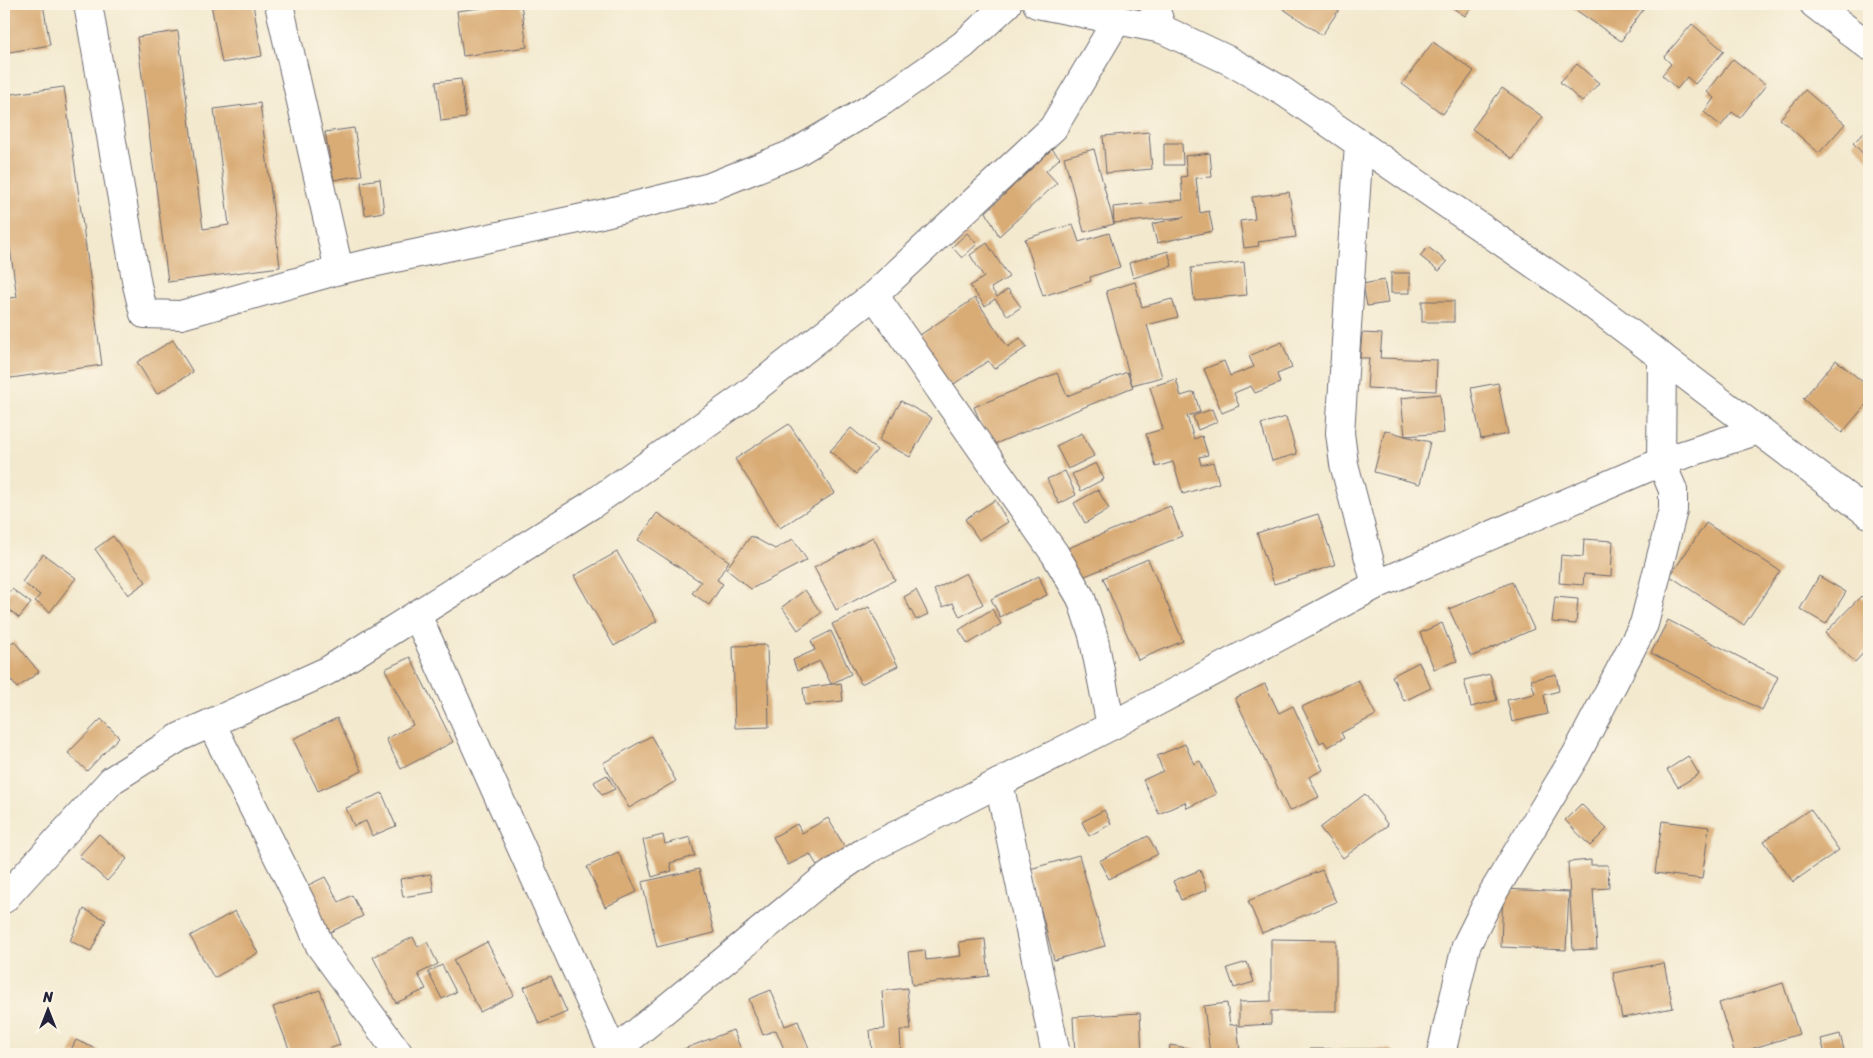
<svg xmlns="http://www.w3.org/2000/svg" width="1873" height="1058" viewBox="0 0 1873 1058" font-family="Sriracha,sans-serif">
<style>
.building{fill:#d9ac76}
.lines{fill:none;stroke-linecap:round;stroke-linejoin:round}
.street-casing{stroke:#6b686f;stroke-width:30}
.secondary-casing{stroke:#6b686f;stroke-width:30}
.street{stroke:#fff;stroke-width:28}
.secondary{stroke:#fff;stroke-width:28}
</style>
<rect width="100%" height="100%" fill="#fcf5e5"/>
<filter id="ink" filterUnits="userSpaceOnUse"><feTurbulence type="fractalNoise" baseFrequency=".02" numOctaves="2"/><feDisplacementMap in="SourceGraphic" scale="10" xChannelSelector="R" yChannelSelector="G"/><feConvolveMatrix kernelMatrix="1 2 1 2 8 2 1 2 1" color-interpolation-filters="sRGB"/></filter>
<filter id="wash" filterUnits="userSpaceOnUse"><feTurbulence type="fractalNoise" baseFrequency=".0096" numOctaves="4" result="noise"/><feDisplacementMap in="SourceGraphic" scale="20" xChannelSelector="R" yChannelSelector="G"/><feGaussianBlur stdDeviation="1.12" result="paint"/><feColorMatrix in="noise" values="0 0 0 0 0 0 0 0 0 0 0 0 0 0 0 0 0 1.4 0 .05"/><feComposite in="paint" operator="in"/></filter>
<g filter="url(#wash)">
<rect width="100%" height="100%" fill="#f3e9cf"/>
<g id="blocks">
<g class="building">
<path d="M4 4H43L50 45 4 53Z"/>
<path d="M211 4H253L262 56 222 63Z"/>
<path d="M509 4H521L527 47 463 56 457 11Z"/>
<path d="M1276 4H1343L1322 35Z"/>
<path d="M1447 4H1474L1465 16Z"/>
<path d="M1567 4H1647L1621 41Z"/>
<path d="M1692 24 1724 51 1695 84 1687 77 1677 89 1662 75 1671 64 1664 57Z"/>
<path d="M178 31 203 229 229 225 214 109 260 103 280 267 168 282 137 37Z"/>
<path d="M1433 42 1474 71 1443 114 1402 84Z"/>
<path d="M1733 59 1766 85 1740 118 1732 112 1721 126 1704 112 1714 98 1707 92Z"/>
<path d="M1577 64 1599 83 1582 102 1560 82Z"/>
<path d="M461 79 466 118 441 121 436 82Z"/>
<path d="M64 87 102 365 4 379V299L17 297 4 205V95Z"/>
<path d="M1502 88 1543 117 1513 159 1472 129Z"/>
<path d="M1805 90 1845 124 1819 153 1780 119Z"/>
<path d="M354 128 362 175 334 180 325 132Z"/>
<path d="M1869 128V160L1853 143Z"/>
<path d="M1149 132 1152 169 1106 173 1103 136Z"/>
<path d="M1164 143H1182L1183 165H1164Z"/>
<path d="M1052 149 1060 158 1046 171 1057 183 999 236 986 212Z"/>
<path d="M1094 149 1114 224 1084 232 1064 157Z"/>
<path d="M1210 153 1212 177 1196 178 1200 213 1209 211 1213 231 1157 243 1152 224 1184 217 1114 223 1113 207 1183 200 1181 177 1187 176 1185 156Z"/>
<path d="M380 179 384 212 365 215 361 182Z"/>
<path d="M1289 192 1296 237 1258 242 1259 246 1244 248 1240 221 1255 219 1252 197Z"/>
<path d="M1073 224 1079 242 1109 233 1120 267 1090 277 1091 281 1043 296 1025 239Z"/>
<path d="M967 233 977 244 962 258 952 247Z"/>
<path d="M987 243 1009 277 991 288 997 297 1008 289 1021 307 1008 316 995 299 985 306 970 286 984 277 970 255Z"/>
<path d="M1428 247 1447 262 1439 271 1420 256Z"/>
<path d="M1168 251 1172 266 1133 278 1129 263Z"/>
<path d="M1244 262 1247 295 1194 300 1191 268Z"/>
<rect x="1391" y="273" width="19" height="20"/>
<path d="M1384 280 1388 303 1367 306 1363 284Z"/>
<path d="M1135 282 1142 307 1172 299 1178 317 1147 325 1162 377 1132 385 1106 291Z"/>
<path d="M975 298 1008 347 1020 338 1027 347 994 369 988 361 948 388 914 339Z"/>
<rect x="1422" y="301" width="32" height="21"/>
<path d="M1362 333 1382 334 1380 358 1437 360 1436 391 1367 388 1369 358H1360Z"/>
<path d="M173 340 193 372 157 394 137 362Z"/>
<path d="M1282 342 1292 368 1277 374 1280 383 1255 393 1251 386 1234 393 1239 406 1222 413 1204 369 1224 361 1230 376 1254 367 1249 356Z"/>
<path d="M1836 360 1869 387V401L1842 433 1803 399Z"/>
<path d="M1127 372 1133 387 990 446 974 407 1057 373 1067 396Z"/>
<path d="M1176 379 1181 396 1194 392 1200 412 1187 416 1194 439 1202 436 1208 455 1199 457 1201 465 1213 462 1219 483 1183 494 1173 462 1156 467 1146 434 1163 429 1150 387Z"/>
<path d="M1498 383 1508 434 1481 439 1471 388Z"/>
<path d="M1440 394 1444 433 1405 436 1430 442 1420 484 1374 472 1385 430 1405 436 1401 398Z"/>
<path d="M901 401 932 418 910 457 879 440Z"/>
<path d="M1212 409 1217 422 1198 430 1193 416Z"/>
<path d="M1286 417 1297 454 1272 461 1261 424Z"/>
<path d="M789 424 835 493 780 528 735 459Z"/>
<path d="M851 428 877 450 856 474 830 451Z"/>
<path d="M1082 433 1094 456 1068 469 1056 446Z"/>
<path d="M1096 463 1104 479 1081 491 1072 474Z"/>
<path d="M1065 471 1076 495 1059 504 1047 479Z"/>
<path d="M1098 490 1109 509 1085 523 1074 503Z"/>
<path d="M995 500 1008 522 979 540 965 519Z"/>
<path d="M1170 506 1182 536 1073 581 1061 551Z"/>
<path d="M657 513 729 561 717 580 723 584 709 605 692 593 701 582 638 540Z"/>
<path d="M1318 514 1335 565 1274 584 1257 533Z"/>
<path d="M1706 523 1780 571 1744 625 1670 576Z"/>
<path d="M113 536 146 582 128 595 95 549Z"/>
<path d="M751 536 775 549 793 539 807 560 751 589 726 569Z"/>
<path d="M873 537 895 580 836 610 814 567Z"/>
<path d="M1584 539 1613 541 1611 576 1584 574 1583 585 1559 583 1561 555 1583 557Z"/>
<path d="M617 552 657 621 614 646 574 576Z"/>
<path d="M43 554 76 578 50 612 35 601 40 595 22 582Z"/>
<path d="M1148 559 1183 641 1138 660 1103 578Z"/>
<path d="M966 573 983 604 960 617 953 603 943 607 934 590Z"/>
<path d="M1039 576 1047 595 1000 617 991 599Z"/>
<path d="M1819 576 1846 592 1826 624 1800 609Z"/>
<path d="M1512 582 1534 629 1471 657 1449 609Z"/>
<path d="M12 589 31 603 19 618 4 605V599Z"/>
<path d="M805 590 821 613 798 630 782 607Z"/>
<path d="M916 590 928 614 916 620 904 597Z"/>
<path d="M1861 596 1869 604V647L1855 662 1825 633Z"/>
<path d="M1555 597 1578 599 1576 624 1552 622Z"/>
<path d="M869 607 898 666 861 684 832 624Z"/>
<path d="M992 609 1001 624 968 644 959 630Z"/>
<path d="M1668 620 1778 677 1762 710 1651 653Z"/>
<path d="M1442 623 1457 661 1434 669 1420 633Z"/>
<path d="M831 631 851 674 831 684 820 661 797 671 793 660 815 650 811 641Z"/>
<path d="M14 641 39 672 17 688 4 671V649Z"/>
<path d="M767 645 769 727 735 728 733 646Z"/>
<path d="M410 657 453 742 401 769 386 739 413 725 385 669Z"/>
<path d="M1419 662 1431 688 1404 701 1392 676Z"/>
<path d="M1490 674 1497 700 1471 707 1464 680Z"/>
<path d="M1556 674 1559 691 1544 695 1548 714 1512 722 1507 700 1535 694 1531 680Z"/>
<path d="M1358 680 1376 715 1341 733 1344 738 1328 747 1324 741 1320 743 1302 707Z"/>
<path d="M841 683 843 701 805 705 803 688Z"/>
<path d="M1265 684 1279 713 1293 706 1323 770 1309 777 1319 797 1289 811 1235 698Z"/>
<path d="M337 718 362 771 318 791 293 739Z"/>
<path d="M101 719 119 737 87 771 68 753Z"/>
<path d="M651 736 676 781 629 808 603 763Z"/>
<path d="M1185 744 1194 764 1200 761 1216 794 1187 808 1185 802 1159 814 1143 780 1163 771 1157 756Z"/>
<path d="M1688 756 1699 774 1678 787 1667 770Z"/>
<path d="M607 775 615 789 602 795 594 782Z"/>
<path d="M382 793 396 826 372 836 366 821 354 826 346 808Z"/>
<path d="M1365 794 1388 825 1343 858 1320 828Z"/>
<path d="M1581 804 1607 829 1590 846 1565 820Z"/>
<path d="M1810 809 1839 850 1793 882 1764 841Z"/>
<path d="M1104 810 1111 824 1089 836 1082 822Z"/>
<path d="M828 818 847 851 818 867 810 854 788 865 773 837 797 824 802 833Z"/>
<path d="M1662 821 1709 827 1702 879 1655 873Z"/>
<path d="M99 834 127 859 107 881 79 856Z"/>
<path d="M663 835 665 844 690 837 695 856 670 863 672 871 652 877 643 840Z"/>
<path d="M1148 836 1158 854 1109 879 1099 861Z"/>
<path d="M618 852 637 892 605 907 587 867Z"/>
<path d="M1079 855 1105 946 1054 960 1030 869Z"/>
<path d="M1591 860V865H1608L1609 888 1593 889 1597 949 1573 950 1568 862Z"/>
<path d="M699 869 714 933 657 947 642 882Z"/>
<path d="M1200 870 1207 890 1181 900 1173 881Z"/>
<path d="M1322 870 1336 902 1262 933 1248 901Z"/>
<path d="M431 874 434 892 403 897 400 879Z"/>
<path d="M325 877 339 902 352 895 363 916 324 935 300 889Z"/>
<path d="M1503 889 1569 892 1566 950 1501 947Z"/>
<path d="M84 909 106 920 91 951 70 941Z"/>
<path d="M235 911 258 953 214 978 190 936Z"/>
<path d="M413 937 418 947 427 942 438 964 418 974 426 989 396 1003 373 957Z"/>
<path d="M985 939 989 976 912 985 908 952 925 950 926 960 961 956 959 942Z"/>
<path d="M1271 939 1336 940V1011H1271V1024L1239 1026V1002L1271 1001Z"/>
<path d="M487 942 514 995 480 1012 453 960Z"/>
<path d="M1247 962 1254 982 1234 988 1227 968Z"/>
<path d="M1664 963 1673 1008 1622 1018 1613 973Z"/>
<path d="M442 965 456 992 442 999 428 972Z"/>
<path d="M551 976 567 1012 539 1024 524 987Z"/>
<path d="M1783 983 1799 1034 1735 1054 1719 1003Z"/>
<path d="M907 988 911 1030H900L901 1049 872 1052 870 1030 885 1029 882 991Z"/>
<path d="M320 990 340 1045 314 1054H291L273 1007Z"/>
<path d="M771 990 785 1026 798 1021 810 1051 818 1049 820 1054H786L776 1030 763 1035 749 999Z"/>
<path d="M1227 1003 1230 1025 1237 1024 1240 1052 1210 1054 1204 1006Z"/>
<path d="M1140 1013 1142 1054H1075L1073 1017Z"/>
<path d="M733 1030 743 1054H676V1052Z"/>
<path d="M1840 1034 1845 1054H1825L1821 1039Z"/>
<path d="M76 1040 98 1050 97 1054H69Z"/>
<path d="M1170 1045 1204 1051V1054H1169Z"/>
<rect x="1309" y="1049" width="82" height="5"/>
</g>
</g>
</g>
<g filter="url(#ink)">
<use href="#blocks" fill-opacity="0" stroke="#6b686f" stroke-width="1"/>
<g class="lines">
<g class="street-casing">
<g id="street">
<path d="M88 4 137 285 144 314 181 315 339 270 597 215 710 187 795 153 883 101 963 45 1007 4"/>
<path d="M279 4 339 270"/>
<path d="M1814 4 1869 46"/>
<path d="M1359 144 1340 433 1344 464 1376 585"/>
<path d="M874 295 1055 554 1081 598 1093 635 1111 726"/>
<path d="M417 615 614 1054"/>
<path d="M211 723 308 917 320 946 399 1054"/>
<path d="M999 783 1056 1054"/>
<path d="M4 899 112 780 180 737 327 671 591 505 745 396 874 295 1053 128 1117 20"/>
<path d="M611 1054 821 881 867 850 1111 726 1376 585 1661 462 1759 430"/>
<path d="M1441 1054 1466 946 1491 896 1576 755 1644 624 1673 510V490L1661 462 1662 357"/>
</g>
</g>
<g class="secondary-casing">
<g id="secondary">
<path d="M1037 4 1162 29 1230 61 1284 92 1585 299 1869 514"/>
<path d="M1154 4 1162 29"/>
</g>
</g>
<use href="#street" class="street"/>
<use href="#secondary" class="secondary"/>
</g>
</g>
<rect width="1873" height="1058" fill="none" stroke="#fcf5e5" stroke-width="20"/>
<g transform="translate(48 1010)" stroke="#fcf5e5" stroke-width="4" paint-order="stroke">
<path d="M0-4L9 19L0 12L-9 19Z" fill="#22223b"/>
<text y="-8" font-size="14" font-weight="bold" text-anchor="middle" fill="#22223b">N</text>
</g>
</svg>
